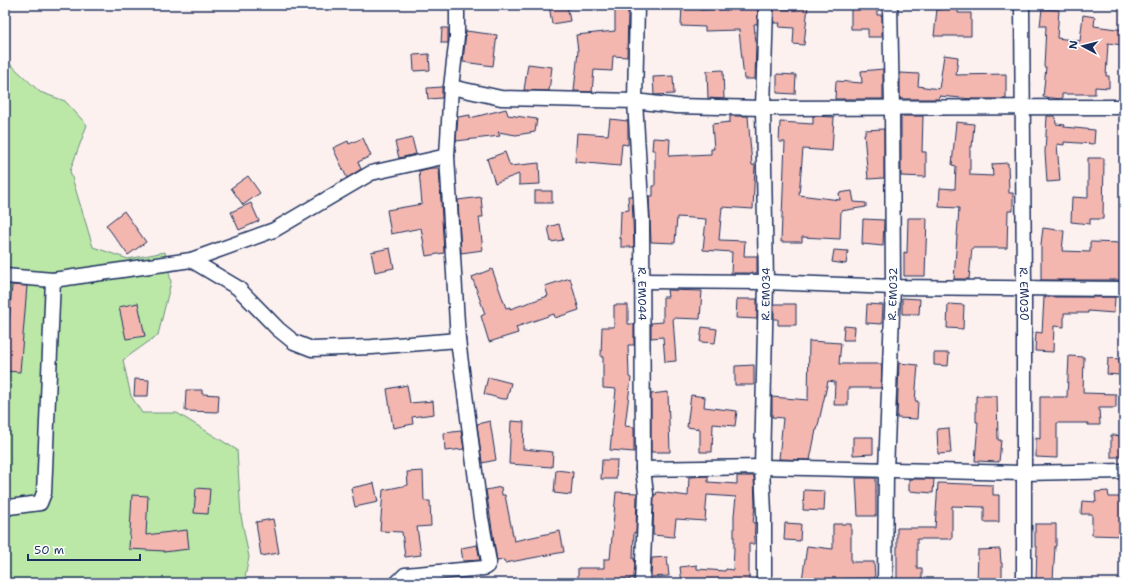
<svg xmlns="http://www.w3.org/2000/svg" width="1129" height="588" viewBox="0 0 1129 588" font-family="'Shantell Sans',sans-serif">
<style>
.green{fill:#bbe8a6;stroke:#6b8c82}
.building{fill:#f3b7b0;stroke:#1b2f5e}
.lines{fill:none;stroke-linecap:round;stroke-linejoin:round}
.street-casing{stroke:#1b2f5e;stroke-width:17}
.street{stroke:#fff;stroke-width:14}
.labels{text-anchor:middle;stroke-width:3;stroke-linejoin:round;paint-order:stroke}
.street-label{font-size:11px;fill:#1b2f5e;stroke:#fff}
</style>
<rect width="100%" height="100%" fill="#fdf1ef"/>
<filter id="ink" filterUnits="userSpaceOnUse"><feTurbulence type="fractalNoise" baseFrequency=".025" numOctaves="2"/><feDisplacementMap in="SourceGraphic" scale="8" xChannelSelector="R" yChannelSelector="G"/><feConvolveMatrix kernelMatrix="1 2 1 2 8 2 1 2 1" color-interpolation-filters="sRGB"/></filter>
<g filter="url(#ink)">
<path class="green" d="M5 59 40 92 65 101 87 125 70 171 93 247 128 259 165 252 171 282 158 335 123 360 131 396 142 413H177L237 450 241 516 249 557 244 583H5Z"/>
<g class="building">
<path d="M549 5H567L570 21 552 24Z"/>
<path d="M682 5H700V10L738 8V5H758L757 24H754L756 42 755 79H744L739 30 705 31V27L681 26Z"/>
<path d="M796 5H808L804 45 793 44 794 28 779 27 780 23H774V8L796 10Z"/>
<path d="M851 5H877V15H882V37H868V29H851Z"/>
<path d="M941 6 958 8V13H971V36H934L937 9 941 10Z"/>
<path d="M615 9H628L627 57 613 56 612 71 594 70 592 92 574 91 578 51 576 35 615 31Z"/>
<path d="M1042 9 1059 10 1057 38 1080 41 1083 15 1095 17 1094 26 1124 30 1122 45 1108 43 1106 76H1109V88L1095 87V94H1062V99L1043 97 1046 67H1044L1046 26H1040Z"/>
<path d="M442 28H448V43H441Z"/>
<path d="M466 31 497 35 493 66 463 62Z"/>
<path d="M429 54 430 70 414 71 413 55Z"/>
<path d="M944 55 958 57 956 75 1006 74V99H973L939 96V99H900V73L919 74 918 86 939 89Z"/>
<path d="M528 64 552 67 549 91 524 90Z"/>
<path d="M883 69V99H835L836 81 862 83 861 71Z"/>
<path d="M723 70 724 99 708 98 707 71Z"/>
<path d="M777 74 796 75 795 94 777 93Z"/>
<path d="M673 76 674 94 654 95 653 77Z"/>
<path d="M442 87V98L428 99 427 88Z"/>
<path d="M506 109 508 115 537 119 535 132 516 135 498 132 500 136 456 141 458 117 470 115V118Z"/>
<path d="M730 116H748L752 165H755L753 209 722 207 719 240 745 241 744 256H757V273H731L732 252 703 250 706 219 677 217 675 243 651 242 649 196H653V186H655V150H652L653 138 670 139 669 156 711 154V149H714L712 124 730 122Z"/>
<path d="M813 116 834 117 832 151 803 149 799 195 840 200 839 193 852 191 854 202 866 203V207L841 211 840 239 802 237V242H781L785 142H779L780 122 813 124Z"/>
<path d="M901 116H923L922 152H926V177L901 176Z"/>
<path d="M1047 116H1055L1056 124 1065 125 1064 127 1095 130 1094 144 1064 142V145L1057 144 1060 181 1047 182 1045 152Z"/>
<path d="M610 119 628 121V145L622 144 620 166 575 162 577 133 608 135Z"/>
<path d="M956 122 974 124 972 147H970V175L993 176 992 164 1008 163 1009 193H1013V211H1008L1007 248H972L969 279H954L959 208 939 207 940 188 955 189 956 166 952 165Z"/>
<path d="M884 129V178L868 179 864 134H865V130Z"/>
<path d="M363 138 371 156 358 162 361 169 347 178 333 148 348 141 349 144Z"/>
<path d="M412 138 416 154 399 158 395 142Z"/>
<path d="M505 152 510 166 539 163 540 184 519 185V174L495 183 487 159Z"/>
<path d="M1088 158H1104L1103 219H1090V224L1071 222 1072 197 1088 198Z"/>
<path d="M431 168H439L444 253 426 256 421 228 391 234 387 210 422 204 419 171Z"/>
<path d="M248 176 260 193 243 205 231 188Z"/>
<rect x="535" y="191" width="17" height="12"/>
<path d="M628 196H632L634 247H621V238L620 239 621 211 629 210Z"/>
<path d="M481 197 483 217H479L483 250 461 253 458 200Z"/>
<path d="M251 203 259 221 239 230 231 212Z"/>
<path d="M124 211 146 242 128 255 106 225Z"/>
<path d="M908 218H927L925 276H904V252L907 253Z"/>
<path d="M863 219 884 220 883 246 862 244Z"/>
<path d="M559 224 563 240 551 242 548 227Z"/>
<path d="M1043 228 1064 231 1062 251 1090 252V242L1124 243V280H1041V244Z"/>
<path d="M390 248 394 268 375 272 371 252Z"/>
<path d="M834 250 848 251 846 264 832 262Z"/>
<path d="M492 269 506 308 510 307V309L548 296 545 286 570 278 579 310 555 318 554 314 516 327 518 333 489 342 481 316 485 314 472 277Z"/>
<path d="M12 285 27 286 20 372 5 371Z"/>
<path d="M667 290 702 291 700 319 673 318 676 361 665 362 663 337 651 338V323L663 322V297H668Z"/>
<path d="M1044 297H1115L1114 313 1088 311V313H1064V327L1054 326 1053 352 1035 351 1036 332 1042 333Z"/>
<path d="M902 298 920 299 919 314H902Z"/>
<path d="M737 299H757V319L736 318Z"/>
<path d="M138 303 145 336 126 339 119 307Z"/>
<path d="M774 304H796V325H778V319H774Z"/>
<path d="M867 304 883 305 882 324 866 323Z"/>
<path d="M948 304 964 305 963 329 947 328Z"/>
<path d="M614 305H628V324H634V345H628L629 377 631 378 625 426 634 427V452L610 450 616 389 603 388V357H601L602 327H614Z"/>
<path d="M844 326 855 327 854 340H843Z"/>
<path d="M702 327 717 329 715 343 700 342Z"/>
<path d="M809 341 841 343 839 364H882L881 388H848V405H834L835 382 828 381 817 430H816L810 460 779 459 783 418 772 417V397L808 400Z"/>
<path d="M934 353H949L948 366 934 365Z"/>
<path d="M1069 356 1084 357 1083 393 1116 394V408H1099L1100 425H1088V423H1057V458L1036 457V438L1040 439V397H1067Z"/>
<path d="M1108 358 1120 359 1119 375 1107 374Z"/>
<path d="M899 363 918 365 915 401H918L917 419 897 418Z"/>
<path d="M754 365V385H735V366Z"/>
<path d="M488 377 511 383 507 399H502L484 394Z"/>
<path d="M135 379 149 380 148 396H134Z"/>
<path d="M407 385 410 403 433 401 434 414 412 417 413 424 393 428 387 389Z"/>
<path d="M186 390H202V394L219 395 218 412 185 411Z"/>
<path d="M668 392 670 452H651V394Z"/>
<path d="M691 395 705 397 704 407 737 411 735 426 713 424 712 452H700V429L687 427Z"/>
<path d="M976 396H997L998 440H1001L999 462 975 461 978 422H976Z"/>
<path d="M490 421 496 460 482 463 477 424Z"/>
<path d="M511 421 524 422 523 449 553 452 552 467 509 464Z"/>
<path d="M949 428 951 453 938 454 937 429Z"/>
<path d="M461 431 464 449 445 451 444 433Z"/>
<path d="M1111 435 1124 436V457H1111Z"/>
<path d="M853 437H873V454L853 455Z"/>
<path d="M602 460H617L616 479H601Z"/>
<path d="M556 470 573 472 571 495 554 493Z"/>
<path d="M423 471 424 501H430L431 526 417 527 421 555 405 557 402 532 380 531 383 490 408 485 407 472Z"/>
<path d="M708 476V482L737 484V476H754L755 506 753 523H755L754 544H749V583H701V580L682 583 680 567 697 565V569L725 571 726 569 733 570 734 549V515L736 497 707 495 705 521 676 519 674 537 653 535 654 494 656 495 657 492 688 496 689 477Z"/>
<path d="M856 478H876V516H858Z"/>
<path d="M909 479H934L933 493 909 491Z"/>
<path d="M374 483 378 502 355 507 351 488Z"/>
<path d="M938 483 993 485V495H999V522H984V507L952 506V539H917V568H922V583H897V528H935Z"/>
<path d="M501 487 502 495H505L514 541 560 531 564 552 505 563 504 560 497 561 486 490Z"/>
<path d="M196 488 210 489 208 514 194 513Z"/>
<path d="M804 490 825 491 824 511 803 510Z"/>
<path d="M1108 491 1109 497H1124V536L1092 535V514H1081L1082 501 1096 502 1095 492Z"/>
<path d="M616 492 637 493 636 533 634 532 633 559H635L634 578H630V580L591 578V583H578V568H604V559H610Z"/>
<path d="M132 495 148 496 146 535 187 530 189 549 164 552V551L129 549Z"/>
<path d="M273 519 279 553 261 556 256 522Z"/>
<path d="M785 523 801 524 800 541 784 540Z"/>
<path d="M833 524H851V562H874L875 578 845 579V580H802L807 546 833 549Z"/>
<path d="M1035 524H1056V546H1055L1053 580H1036L1037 546H1035Z"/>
<path d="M477 545 480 560 463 561 461 548Z"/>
<path d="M1000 549 1001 563H1002V583H977L978 550Z"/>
<path d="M667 557 669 576 651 577 652 558Z"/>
</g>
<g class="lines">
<g class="street-casing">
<g id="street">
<path id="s1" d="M637 5 635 101 642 219 643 469 646 494 642 583"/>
<path id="s2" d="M1022 5 1024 288V583"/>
<path d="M451 87 501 98 635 101 676 106 763 108 1124 107"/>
<path d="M191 260 238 288 278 329 294 342 312 349 372 347 458 340"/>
<path d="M5 276 53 280 191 260 274 230 371 173 447 156"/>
<path d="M643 281 766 282 893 287 1124 289"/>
<path d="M643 469 762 467 1023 473 1124 471"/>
<path d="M5 510 9 507 40 503 44 493 53 280"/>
<path d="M397 583 405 575 484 568 487 566 489 562 481 518 458 340 447 156 451 87 457 37V5"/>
<path id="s3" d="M764 583V513L762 467 766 282 763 108 766 5"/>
<path id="s4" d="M885 583 886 471 893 287 892 108 890 5"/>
</g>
</g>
<use href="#street" class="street"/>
</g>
</g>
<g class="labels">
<g class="street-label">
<text dy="4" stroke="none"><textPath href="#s1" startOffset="289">R. EM044</textPath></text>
<text dy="4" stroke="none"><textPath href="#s3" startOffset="289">R. EM034</textPath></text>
<text dy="4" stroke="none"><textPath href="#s4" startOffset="289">R. EM032</textPath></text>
<text dy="4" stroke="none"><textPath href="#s2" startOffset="289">R. EM030</textPath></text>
</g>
</g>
<rect width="1129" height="588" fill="none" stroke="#fff" stroke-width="20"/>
<rect x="10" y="10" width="1109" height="568" fill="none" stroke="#1b2f5e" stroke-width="1.5" filter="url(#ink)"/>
<g transform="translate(1083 46) rotate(277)" stroke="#ffffff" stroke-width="3" paint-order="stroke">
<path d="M0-3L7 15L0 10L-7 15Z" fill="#1b2f5e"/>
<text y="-6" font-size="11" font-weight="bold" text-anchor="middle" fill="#1b2f5e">N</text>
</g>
<path d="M28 554v6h112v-6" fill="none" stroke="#1b2f5e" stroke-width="2"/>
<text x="34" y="554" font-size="12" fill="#1b2f5e" stroke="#ffffff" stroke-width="3" paint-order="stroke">50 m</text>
</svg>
